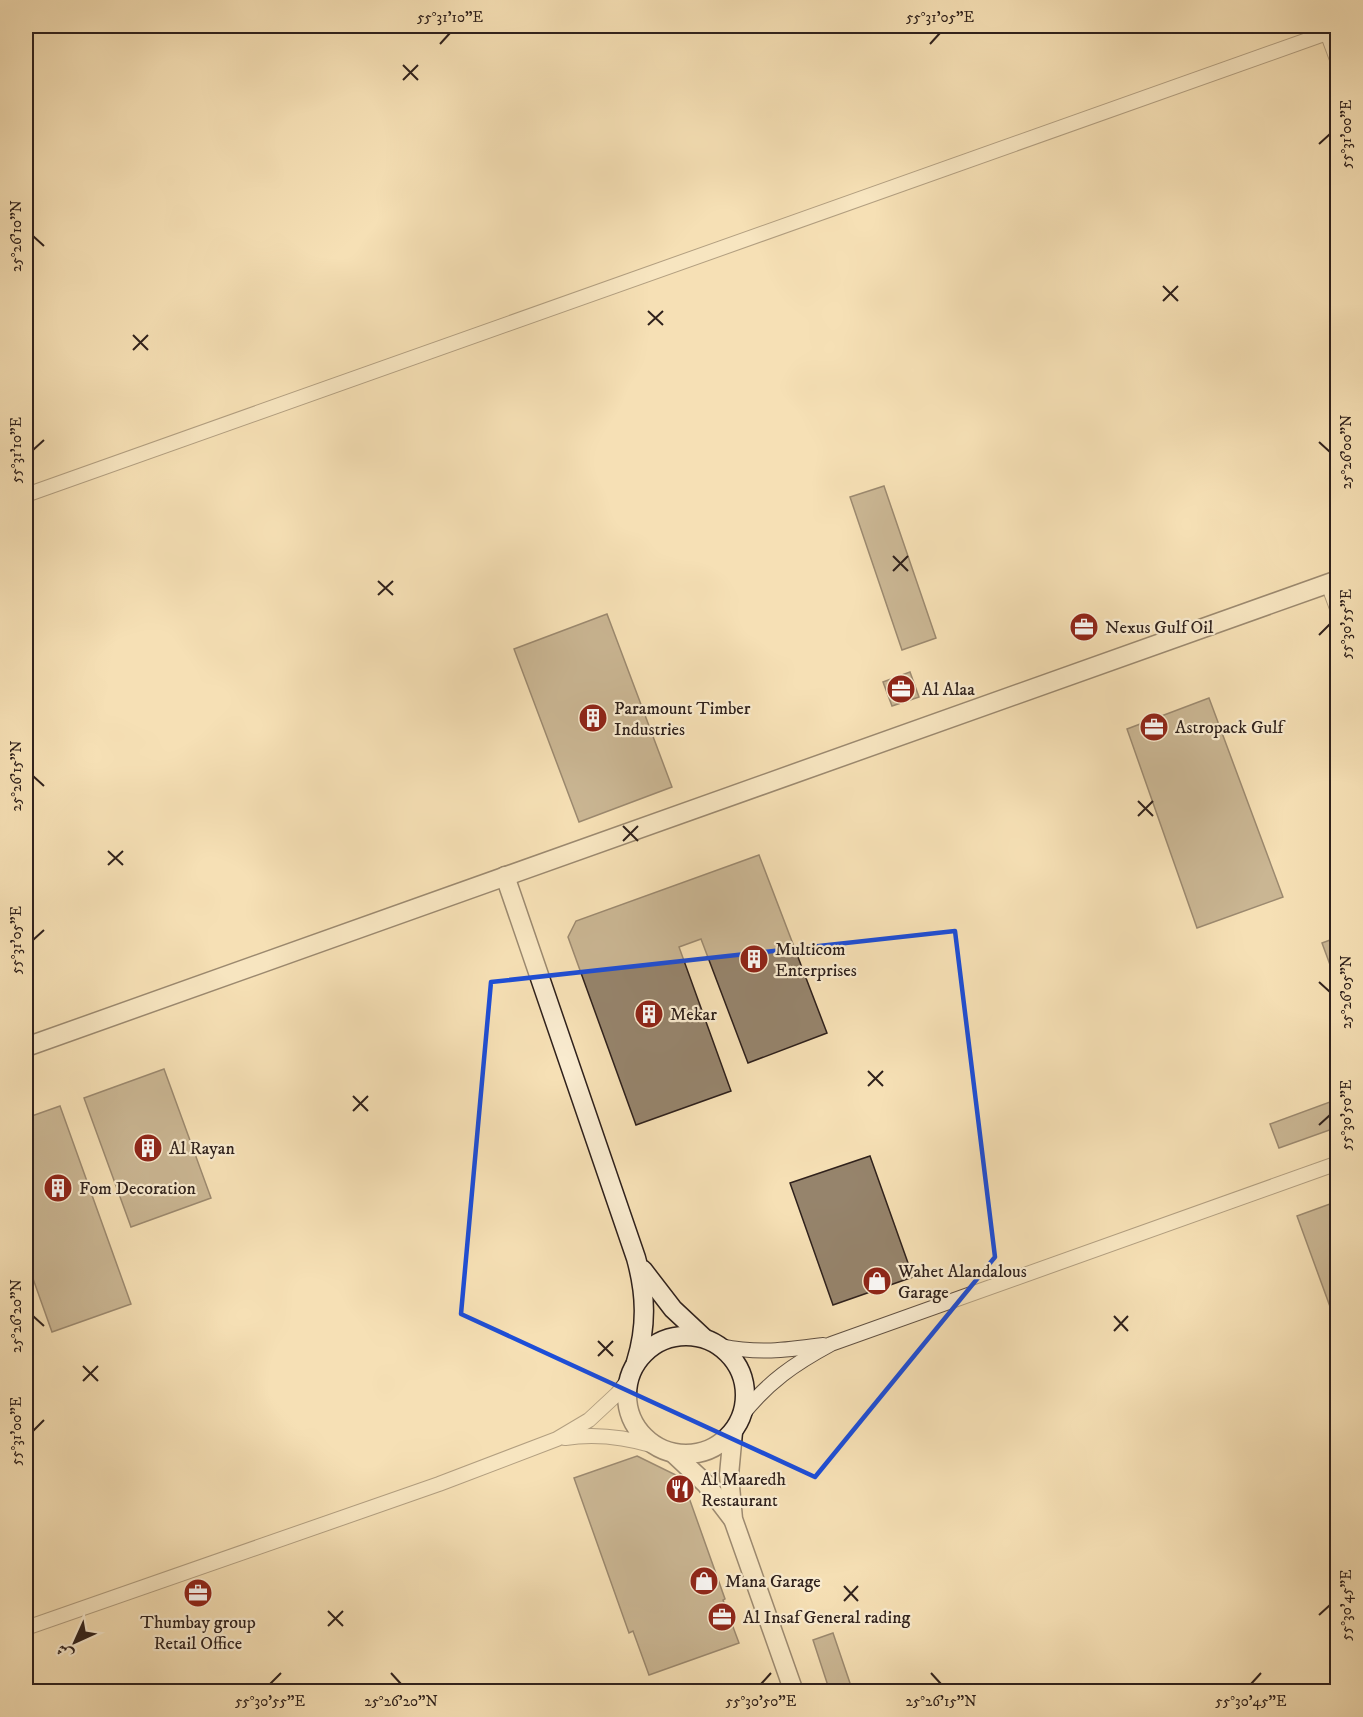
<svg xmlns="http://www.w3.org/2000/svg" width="1363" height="1717" viewBox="0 0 1363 1717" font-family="'IM FELL DW Pica',Amiri,serif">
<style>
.building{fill:#96846c;stroke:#2f211c;stroke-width:1.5}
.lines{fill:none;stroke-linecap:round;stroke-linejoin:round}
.street-casing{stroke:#615142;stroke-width:16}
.secondary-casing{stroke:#2f211c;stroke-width:21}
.street{stroke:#f9ebcf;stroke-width:14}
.secondary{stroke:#f9ebcf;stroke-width:18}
.marked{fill:none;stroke:#1d4ed8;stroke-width:4.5;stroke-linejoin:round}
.ticks{fill:none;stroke:#2f211c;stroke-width:2}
.labels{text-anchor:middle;stroke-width:4.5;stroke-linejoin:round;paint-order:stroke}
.poi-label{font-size:18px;fill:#2f211c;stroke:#f9ebcf;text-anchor:start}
.neatline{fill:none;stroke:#2f211c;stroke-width:2}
.ticks-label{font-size:15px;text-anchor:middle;fill:#2f211c}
</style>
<rect width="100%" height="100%" fill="#f6e0b5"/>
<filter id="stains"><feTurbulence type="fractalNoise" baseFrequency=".00333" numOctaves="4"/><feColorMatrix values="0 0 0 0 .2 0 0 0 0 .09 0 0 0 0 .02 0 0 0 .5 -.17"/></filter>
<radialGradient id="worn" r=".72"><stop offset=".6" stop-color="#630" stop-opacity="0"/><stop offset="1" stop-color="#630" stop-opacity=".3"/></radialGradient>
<g class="building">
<path d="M884 486 936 638 902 650 850 497Z"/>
<path d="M607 614 672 787 579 822 514 649Z"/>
<path d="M910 672 919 697 892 706 883 682Z"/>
<path d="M1209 698 1283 897 1197 928 1127 729Z"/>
<path d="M759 855 827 1033 748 1063 701 939 679 947 731 1091 636 1125 568 937 576 921Z"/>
<path d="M1338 937V981H1336L1322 943Z"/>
<path d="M164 1069 211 1198 131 1227 84 1098Z"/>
<path d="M1338 1099V1127L1279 1148 1270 1124Z"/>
<path d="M60 1106 131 1304 52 1332 26 1259V1118Z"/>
<path d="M870 1156 913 1277 833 1305 790 1183Z"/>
<path d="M1338 1201V1322L1336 1323 1297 1216Z"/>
<path d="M637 1456 682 1478 725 1599 723 1600 739 1643 649 1675 633 1631 629 1633 574 1478Z"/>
<path d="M833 1633 853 1692H830L813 1640Z"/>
</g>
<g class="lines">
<g class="street-casing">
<g id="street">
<path d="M1325 27 1338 62"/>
<path d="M26 495 1327 33"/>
<path d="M1328 584 1338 611"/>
<path d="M721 1346C758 1354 786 1350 823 1345"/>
<path d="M742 1415C768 1382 794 1364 831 1344L1338 1163"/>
<path d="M565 1438C596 1433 625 1437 655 1446"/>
<path d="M26 1628 439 1484 557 1439 589 1420 617 1394 629 1379"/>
</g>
</g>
<g class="secondary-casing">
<g id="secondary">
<path d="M505 876 636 1258C646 1294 647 1326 636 1362"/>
<path d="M26 1047 1338 580"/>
<path d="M643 1270 673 1309 704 1338"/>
<circle cx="686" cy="1395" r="59"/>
<path d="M733 1432 729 1475 733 1519 794 1692"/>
<path d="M673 1453 706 1484 732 1518"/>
</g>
</g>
<use href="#street" class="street"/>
<use href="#secondary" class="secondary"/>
</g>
<path d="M0 0H1363V1717H0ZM955 931 995 1257 815 1477 461 1314 491 982Z" fill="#f6e0b5" fill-opacity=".55" fill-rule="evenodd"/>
<path class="marked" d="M955 931 995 1257 815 1477 461 1314 491 982Z"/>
<path class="ticks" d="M440 44 450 33M930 44 940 33M403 65 418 80M403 80 418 65M1319 144 1330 134M33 236 44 246M1163 286 1178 301M1163 301 1178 286M648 311 663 325M648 325 663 311M133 335 148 350M133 350 148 335M1319 442 1330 452M33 450 44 440M893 556 908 571M893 571 908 556M378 581 393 595M378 595 393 581M1319 635 1330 624M33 776 44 786M1138 801 1153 816M1138 816 1153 801M623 826 638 841M623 841 638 826M108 851 123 865M108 865 123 851M33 940 44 930M1319 982 1330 992M868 1071 883 1086M868 1086 883 1071M353 1096 368 1111M353 1111 368 1096M1319 1125 1330 1115M33 1316 44 1326M1114 1316 1128 1331M1114 1331 1128 1316M598 1341 613 1356M598 1356 613 1341M83 1366 98 1381M83 1381 98 1366M33 1431 44 1420M844 1586 858 1601M844 1601 858 1586M328 1611 343 1626M1319 1615 1330 1605M328 1626 343 1611M391 1673 401 1684M931 1673 941 1684M270 1684 281 1673M761 1684 771 1673M1251 1684 1261 1673"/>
<defs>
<g id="office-disc" transform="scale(1.5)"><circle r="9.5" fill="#8f2418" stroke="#f9ebcf"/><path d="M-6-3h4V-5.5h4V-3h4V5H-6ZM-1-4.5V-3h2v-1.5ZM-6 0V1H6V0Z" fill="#fff"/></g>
<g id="building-disc" transform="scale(1.5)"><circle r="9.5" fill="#8f2418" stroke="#f9ebcf"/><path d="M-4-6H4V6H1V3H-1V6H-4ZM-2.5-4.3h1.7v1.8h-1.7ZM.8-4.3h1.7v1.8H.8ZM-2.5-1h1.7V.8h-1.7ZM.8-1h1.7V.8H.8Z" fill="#fff"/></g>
<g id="shop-disc" transform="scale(1.5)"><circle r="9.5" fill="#8f2418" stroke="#f9ebcf"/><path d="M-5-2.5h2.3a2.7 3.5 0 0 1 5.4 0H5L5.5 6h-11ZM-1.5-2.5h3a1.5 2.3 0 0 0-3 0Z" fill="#fff"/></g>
<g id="restaurant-disc" transform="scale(1.5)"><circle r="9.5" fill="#8f2418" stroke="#f9ebcf"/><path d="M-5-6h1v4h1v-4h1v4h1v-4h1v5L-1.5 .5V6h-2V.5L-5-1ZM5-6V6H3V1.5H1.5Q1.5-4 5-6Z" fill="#fff"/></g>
</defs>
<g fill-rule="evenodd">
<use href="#office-disc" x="1084" y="627"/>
<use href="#office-disc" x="901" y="689"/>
<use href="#building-disc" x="593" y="718"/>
<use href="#office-disc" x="1154" y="727"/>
<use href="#building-disc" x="754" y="959"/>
<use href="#building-disc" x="649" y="1014"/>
<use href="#building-disc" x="148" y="1148"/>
<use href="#building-disc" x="58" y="1188"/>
<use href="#shop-disc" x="877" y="1281"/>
<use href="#restaurant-disc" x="680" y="1489"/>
<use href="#shop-disc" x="704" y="1581"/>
<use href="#office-disc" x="198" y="1593"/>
<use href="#office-disc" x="722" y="1617"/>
</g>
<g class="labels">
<g class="poi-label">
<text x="1105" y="633">Nexus Gulf Oil</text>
<text x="922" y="695">Al Alaa</text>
<text x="614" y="714">Paramount Timber<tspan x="614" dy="21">Industries</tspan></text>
<text x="1175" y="733">Astropack Gulf</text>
<text x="775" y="955">Multicom<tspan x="775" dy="21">Enterprises</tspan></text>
<text x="670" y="1020">Mekar</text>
<text x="169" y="1154">Al Rayan</text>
<text x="79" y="1194">Fom Decoration</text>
<text x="898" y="1277">Wahet Alandalous<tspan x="898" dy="21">Garage</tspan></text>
<text x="701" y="1485">Al Maaredh<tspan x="701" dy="21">Restaurant</tspan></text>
<text x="725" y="1587">Mana Garage</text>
<text x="743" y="1623">Al Insaf General rading</text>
<text x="198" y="1628" text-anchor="middle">Thumbay group<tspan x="198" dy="21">Retail Office</tspan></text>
</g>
</g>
<rect width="1363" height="1717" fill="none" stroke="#f6e0b5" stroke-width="66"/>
<g transform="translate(75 1642) rotate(225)" stroke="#f9ebcf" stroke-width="4.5" paint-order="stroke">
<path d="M0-4.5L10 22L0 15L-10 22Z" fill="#2f211c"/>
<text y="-9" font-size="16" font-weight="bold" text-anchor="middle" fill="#2f211c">ش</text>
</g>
<rect x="33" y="33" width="1297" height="1651" class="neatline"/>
<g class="ticks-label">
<text x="450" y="22">55°31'10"E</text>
<text x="940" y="22">55°31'05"E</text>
<text transform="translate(1346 134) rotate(-90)" y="5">55°31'00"E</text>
<text transform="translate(16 236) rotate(-90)" y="5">25°26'10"N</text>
<text transform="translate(16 450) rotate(-90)" y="5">55°31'10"E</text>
<text transform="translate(1346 452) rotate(-90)" y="5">25°26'00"N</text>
<text transform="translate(1346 624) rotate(-90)" y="5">55°30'55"E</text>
<text transform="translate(16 776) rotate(-90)" y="5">25°26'15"N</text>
<text transform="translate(16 940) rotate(-90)" y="5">55°31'05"E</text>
<text transform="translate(1346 992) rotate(-90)" y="5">25°26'05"N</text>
<text transform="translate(1346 1115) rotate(-90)" y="5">55°30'50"E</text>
<text transform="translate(16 1316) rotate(-90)" y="5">25°26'20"N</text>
<text transform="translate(16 1431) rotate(-90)" y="5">55°31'00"E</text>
<text transform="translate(1346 1605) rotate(-90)" y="5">55°30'45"E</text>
<text x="270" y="1706">55°30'55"E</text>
<text x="401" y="1706">25°26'20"N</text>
<text x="761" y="1706">55°30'50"E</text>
<text x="941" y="1706">25°26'15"N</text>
<text x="1251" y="1706">55°30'45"E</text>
</g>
<rect width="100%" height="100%" filter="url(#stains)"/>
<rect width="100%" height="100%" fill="url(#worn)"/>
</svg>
